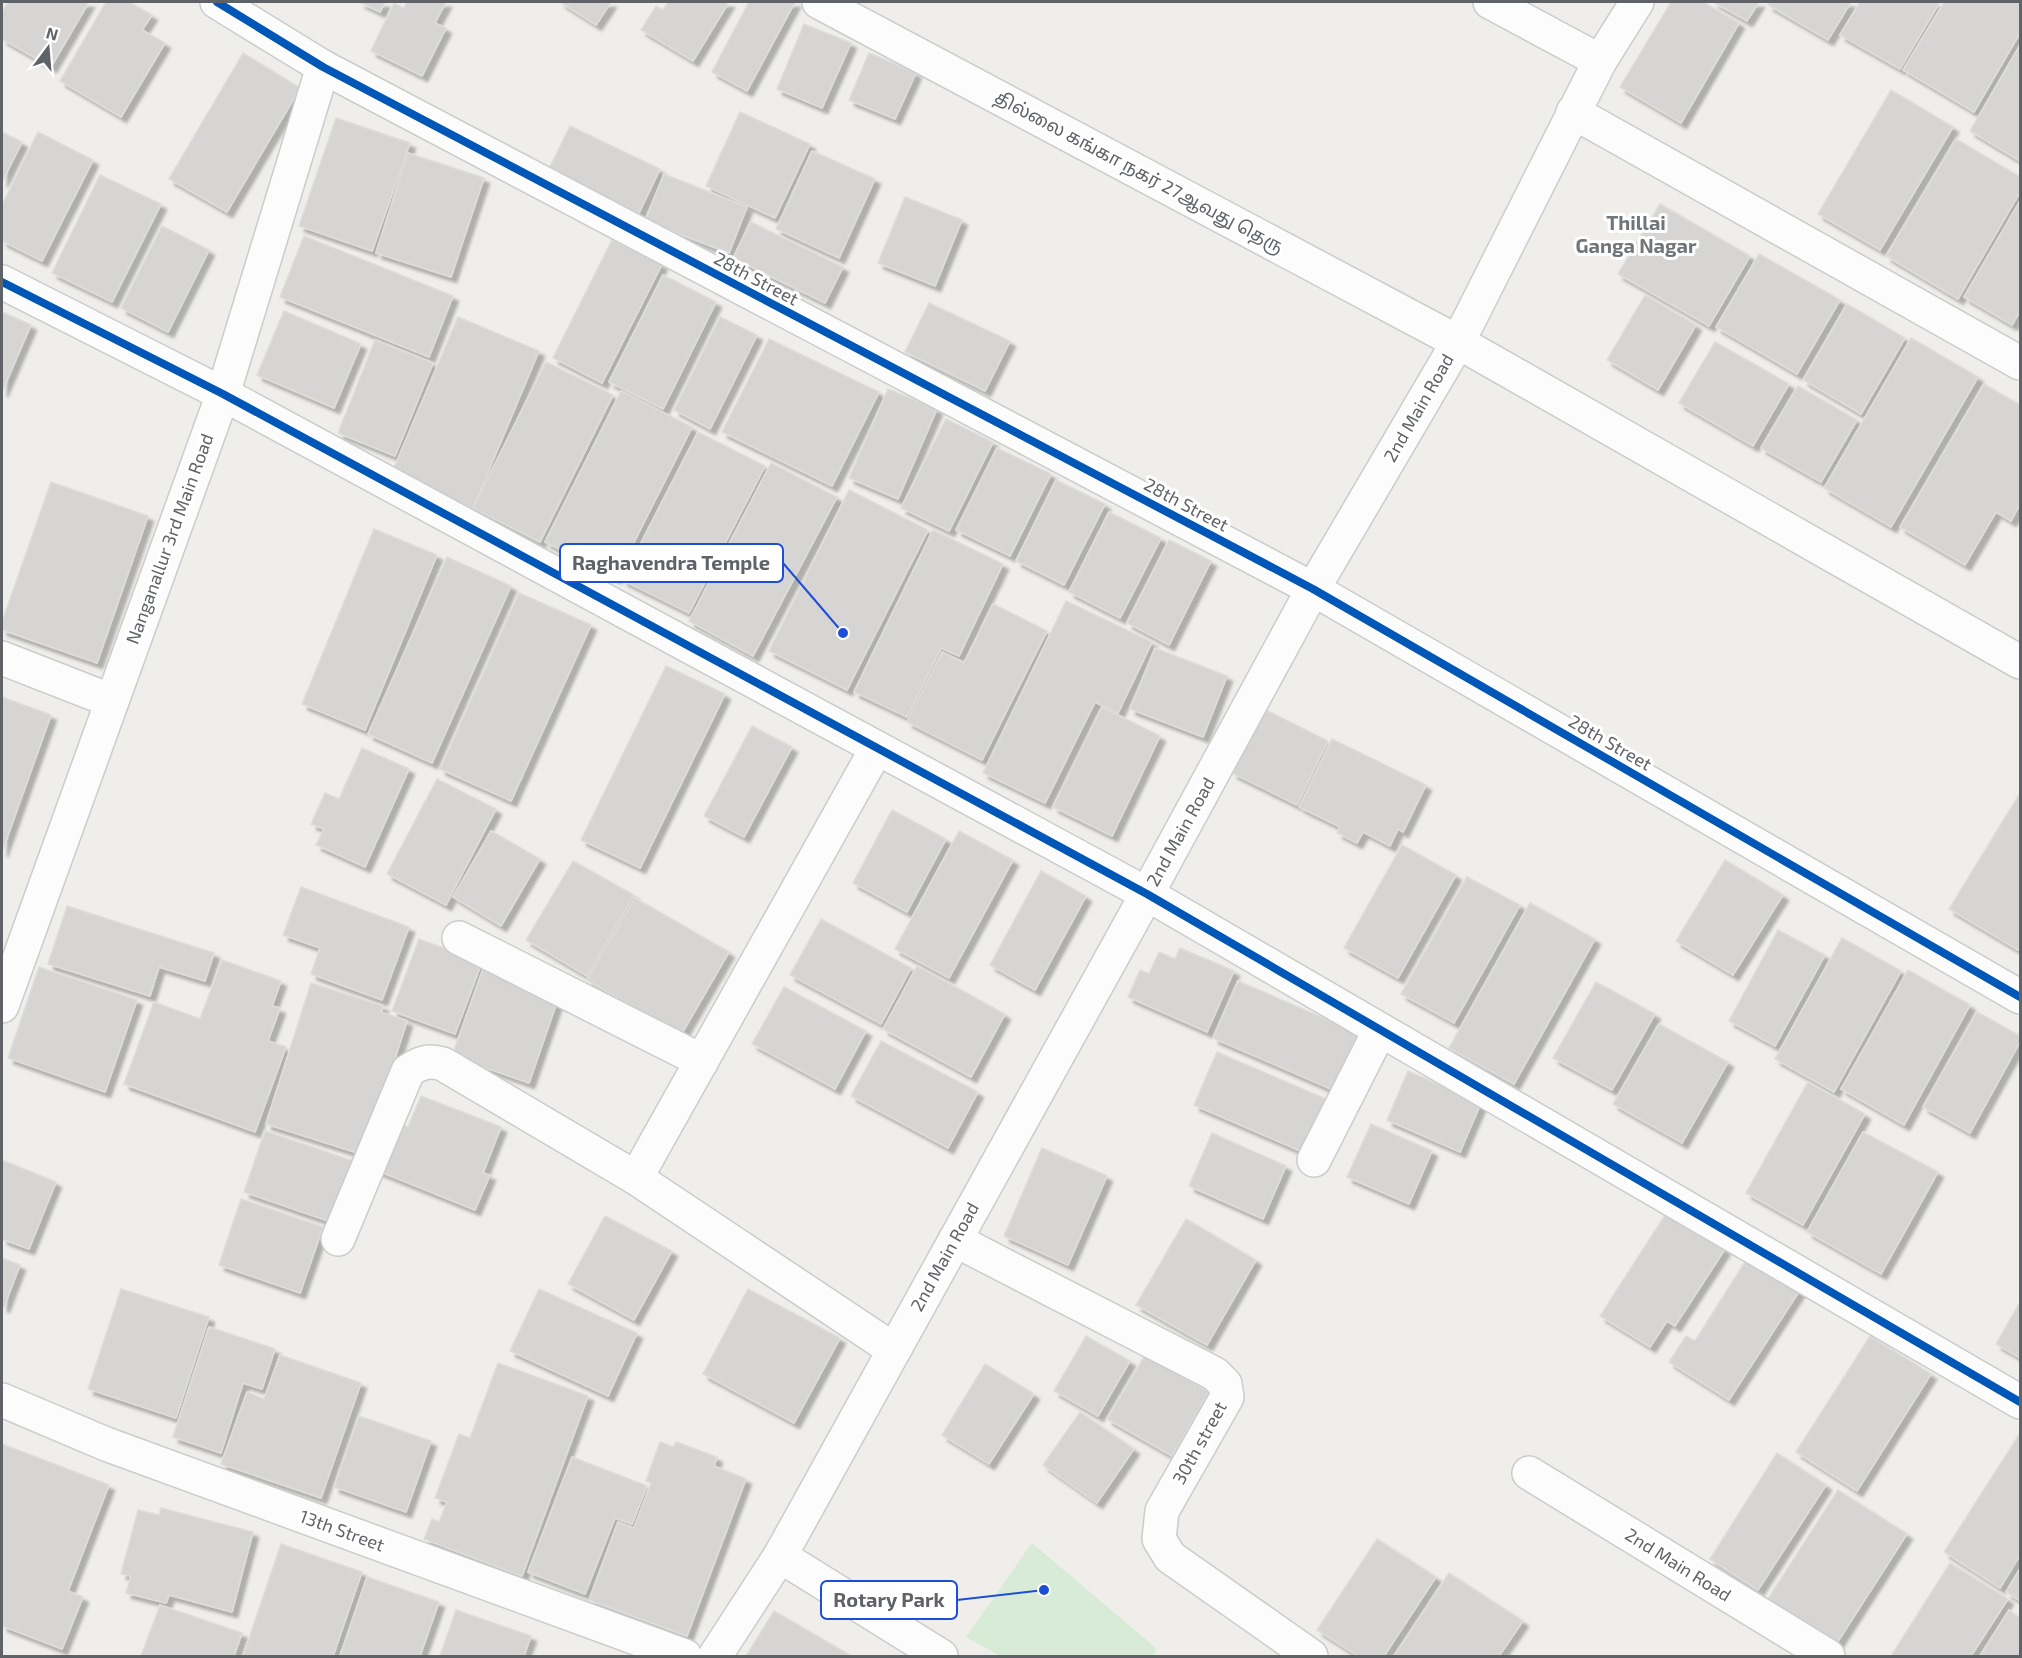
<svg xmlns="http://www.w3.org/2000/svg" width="2022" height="1658" viewBox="0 0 2022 1658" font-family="'Exo 2','Noto Sans Tamil',sans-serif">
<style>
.green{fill:#d8ebd6}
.building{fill:#d6d5d3;stroke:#deddd9;stroke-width:1.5;filter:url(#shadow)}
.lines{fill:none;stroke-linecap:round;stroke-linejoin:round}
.minor-casing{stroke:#cbcccc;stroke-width:36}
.tertiary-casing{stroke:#cbcccc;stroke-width:36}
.minor{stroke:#fdfcfc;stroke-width:33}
.tertiary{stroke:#fdfcfc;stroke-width:33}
.cycleway-casing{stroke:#fff;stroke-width:11}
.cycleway{stroke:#0057b8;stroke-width:8}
.labels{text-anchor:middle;stroke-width:6;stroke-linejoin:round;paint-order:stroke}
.street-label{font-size:18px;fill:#5f6368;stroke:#fff}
.neighbourhood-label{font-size:20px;font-weight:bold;fill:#70757a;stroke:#fff}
.leader{fill:none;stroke:#1d4ed8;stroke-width:2}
.callout-dot{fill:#1d4ed8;stroke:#fff;stroke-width:2}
.callout{fill:#fff;stroke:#1d4ed8;stroke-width:2}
.callout-label{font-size:20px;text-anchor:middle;font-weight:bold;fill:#5f6368}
</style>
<defs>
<filter id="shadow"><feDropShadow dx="5.5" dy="5.5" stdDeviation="1.5" flood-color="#0004"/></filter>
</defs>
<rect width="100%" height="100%" fill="#efeeea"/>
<path class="green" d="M1032 1543 1156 1648 1154 1656H1000L966 1637Z"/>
<g class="building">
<path d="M8 2H89L51 67 2 39V12Z"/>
<path d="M106 2H129L152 15 142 30 165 43 121 117 60 81Z"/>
<path d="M359 2H385L380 12Z"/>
<path d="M407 2H446L435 23 446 28 422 76 371 51 394 3 404 8Z"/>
<path d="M560 2H611L596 25Z"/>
<path d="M668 2H729L693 61 641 30 656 6 663 10Z"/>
<path d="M749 2H795L747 91 712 72Z"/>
<path d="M1671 2H1703L1739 23 1681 123 1620 87Z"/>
<path d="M1713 2H1759L1747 21Z"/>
<path d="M1770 2H1851L1828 40 1768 5Z"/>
<path d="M1860 2H1940L1900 69 1840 35Z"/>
<path d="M1944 2H2020V33L1974 112 1903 70Z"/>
<path d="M804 24 851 43 822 108 777 89Z"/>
<path d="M2020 45V161L1970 131Z"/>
<path d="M243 53 300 88 227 212 169 179Z"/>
<path d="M869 53 916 73 895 119 849 100Z"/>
<path d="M1891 90 1953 127 1880 250 1818 214Z"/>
<path d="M740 112 810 144 775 218 706 186Z"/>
<path d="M336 118 410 143 372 251 299 226Z"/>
<path d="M570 126 660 169 636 219 546 175Z"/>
<path d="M2 132 22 142 2 182Z"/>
<path d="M38 132 93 160 42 261 2 241V205Z"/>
<path d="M1956 139 2020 177V192L1958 299 1886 256Z"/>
<path d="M812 151 875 179 839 258 776 229Z"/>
<path d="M408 153 484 178 451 277 376 253Z"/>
<path d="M664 174 747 207 729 253 645 221Z"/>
<path d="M100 175 161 204 112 302 52 273Z"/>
<path d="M905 197 962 220 935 286 878 263Z"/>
<path d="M2020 201V311L2012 325 1964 297Z"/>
<path d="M1660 204 1750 256 1709 326 1618 274Z"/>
<path d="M751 222 843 267 825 303 733 258Z"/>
<path d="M162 226 209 250 168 332 121 308Z"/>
<path d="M304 236 453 296 429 357 280 297Z"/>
<path d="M612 240 662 264 602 383 553 358Z"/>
<path d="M1759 254 1840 300 1797 374 1716 327Z"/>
<path d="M663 275 716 302 663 409 609 382Z"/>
<path d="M1645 295 1696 325 1658 390 1607 360Z"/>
<path d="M929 303 1010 341 985 391 905 352Z"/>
<path d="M1847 304 1905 338 1861 414 1803 380Z"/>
<path d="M284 311 361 344 334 408 257 375Z"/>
<path d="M2 312 31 325 2 392Z"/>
<path d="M458 317 539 351 473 508 391 475Z"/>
<path d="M720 317 757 335 710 429 674 410Z"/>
<path d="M1911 338 1978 377 1891 527 1824 488Z"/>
<path d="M769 339 879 392 832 486 722 432Z"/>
<path d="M375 340 433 363 395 456 338 433Z"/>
<path d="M1715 342 1789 384 1753 446 1679 403Z"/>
<path d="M546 362 613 395 540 542 473 508Z"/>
<path d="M1984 384 2020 405V504L2011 521 1996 512 1965 565 1900 527Z"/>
<path d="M1798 386 1857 420 1821 482 1761 448Z"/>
<path d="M888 389 937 409 898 499 849 478Z"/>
<path d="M621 391 692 427 616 578 545 542Z"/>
<path d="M946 419 993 442 949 531 901 508Z"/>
<path d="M698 432 765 466 689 613 622 580Z"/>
<path d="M997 448 1051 474 1010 556 956 530Z"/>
<path d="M771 463 837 497 753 656 689 621Z"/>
<path d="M1056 480 1105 504 1064 585 1016 561Z"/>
<path d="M51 482 148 516 97 663 2 630V622Z"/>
<path d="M849 490 928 530 847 690 769 651Z"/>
<path d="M1109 512 1161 538 1120 618 1069 592Z"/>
<path d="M374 529 437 555 365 730 302 704Z"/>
<path d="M933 530 1003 564 959 656 941 648 907 717 854 692Z"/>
<path d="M1169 540 1211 561 1169 645 1127 623Z"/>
<path d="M447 557 511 586 432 763 368 734Z"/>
<path d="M519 593 591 625 511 801 440 769Z"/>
<path d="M1066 601 1152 642 1118 713 1095 702 1045 803 983 773Z"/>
<path d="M993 604 1047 631 982 760 907 722 942 652 964 663Z"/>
<path d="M1155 648 1227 676 1203 737 1130 709Z"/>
<path d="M666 666 725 694 640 868 581 840Z"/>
<path d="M2 697 51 715 2 852Z"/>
<path d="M1102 707 1160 736 1112 836 1053 807Z"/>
<path d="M1264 709 1328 741 1297 805 1232 773Z"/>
<path d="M752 726 792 747 744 837 704 816Z"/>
<path d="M1332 739 1426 785 1403 832 1398 829 1390 846 1363 832 1357 843 1337 833 1340 827 1299 807Z"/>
<path d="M362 748 409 769 365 867 316 845 324 829 311 824 325 793 339 799Z"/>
<path d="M437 779 496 809 446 905 387 874Z"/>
<path d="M2020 793V946L2018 950 1949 909Z"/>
<path d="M892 810 946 839 907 912 853 883Z"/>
<path d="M491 831 540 859 501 926 453 897Z"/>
<path d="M959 831 1013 860 949 978 895 949Z"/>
<path d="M1402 845 1456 875 1398 978 1344 948Z"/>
<path d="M1725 860 1783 895 1733 975 1676 941Z"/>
<path d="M573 861 634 895 587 976 526 940Z"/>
<path d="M1041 871 1086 896 1035 990 990 965Z"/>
<path d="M1467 877 1520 905 1454 1023 1401 994Z"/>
<path d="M301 887 409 927 382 1000 311 974 320 948 283 935Z"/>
<path d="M635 898 729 952 681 1035 587 980Z"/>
<path d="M1530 903 1595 939 1514 1084 1449 1048Z"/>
<path d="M67 906 214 953 205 981 159 967 150 996 48 964Z"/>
<path d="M821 919 911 968 881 1024 790 975Z"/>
<path d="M1778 930 1825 955 1775 1046 1729 1021Z"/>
<path d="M1842 938 1901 971 1834 1092 1775 1059Z"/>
<path d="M419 939 482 962 455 1034 392 1011Z"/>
<path d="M1180 948 1234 971 1207 1032 1128 997 1140 970 1149 974 1159 952 1175 959Z"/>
<path d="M222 960 281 981 272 1006 280 1008 268 1041 286 1047 255 1132 124 1084 154 1002 200 1019Z"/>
<path d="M917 966 1005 1014 971 1077 883 1029Z"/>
<path d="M39 967 137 1000 105 1092 8 1058Z"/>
<path d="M483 969 559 996 529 1083 452 1056Z"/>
<path d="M1908 970 1970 1005 1904 1125 1841 1089Z"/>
<path d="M1238 981 1365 1036 1340 1093 1213 1038Z"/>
<path d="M1596 982 1655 1014 1612 1090 1553 1058Z"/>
<path d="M311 983 383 1006 381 1012 407 1021 364 1155 266 1124Z"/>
<path d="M784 987 866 1031 835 1089 752 1044Z"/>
<path d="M1977 1012 2020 1036V1042L1970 1133 1923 1107Z"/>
<path d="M1659 1024 1728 1062 1682 1143 1613 1104Z"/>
<path d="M881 1041 978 1092 948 1148 851 1096Z"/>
<path d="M1217 1052 1328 1100 1305 1153 1194 1105Z"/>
<path d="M1408 1071 1481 1103 1460 1152 1387 1120Z"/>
<path d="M1808 1082 1865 1114 1803 1225 1746 1193Z"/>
<path d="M421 1096 501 1127 483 1173 490 1175 475 1210 376 1170 395 1121 408 1127Z"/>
<path d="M1371 1124 1432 1151 1409 1204 1347 1177Z"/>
<path d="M265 1131 353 1161 331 1222 244 1192Z"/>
<path d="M1863 1132 1938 1172 1881 1274 1807 1232Z"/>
<path d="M1212 1133 1286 1166 1263 1219 1189 1186Z"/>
<path d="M1042 1148 1107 1176 1068 1265 1004 1236Z"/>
<path d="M2 1160 56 1182 29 1249 2 1239Z"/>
<path d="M241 1199 323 1227 300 1293 219 1265Z"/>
<path d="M1667 1212 1725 1249 1675 1326 1667 1321 1650 1347 1600 1316Z"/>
<path d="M605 1216 672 1251 634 1320 568 1284Z"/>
<path d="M1186 1219 1256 1260 1207 1345 1136 1305Z"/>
<path d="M1748 1257 1800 1290 1729 1400 1669 1362 1686 1336 1695 1341Z"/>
<path d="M2 1258 20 1265 4 1307 2 1306Z"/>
<path d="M121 1289 209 1317 176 1418 88 1389Z"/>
<path d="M539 1289 637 1333 608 1396 510 1351Z"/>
<path d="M748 1289 840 1338 794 1423 703 1374Z"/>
<path d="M2020 1302V1358L1996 1344Z"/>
<path d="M209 1327 275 1349 262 1389 243 1383 221 1453 173 1437Z"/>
<path d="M1086 1336 1130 1361 1098 1416 1054 1391Z"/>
<path d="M1870 1336 1931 1374 1857 1491 1796 1452Z"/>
<path d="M280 1355 361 1383 321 1498 221 1464 247 1392 264 1399Z"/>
<path d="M1145 1355 1209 1392 1172 1456 1107 1419Z"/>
<path d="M498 1363 588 1396 522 1576 424 1539 432 1519 439 1522 447 1502 435 1498 459 1434 470 1438Z"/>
<path d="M985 1364 1034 1394 989 1464 942 1435Z"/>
<path d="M1080 1412 1134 1449 1097 1503 1043 1465Z"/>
<path d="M359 1416 431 1441 406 1512 334 1487Z"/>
<path d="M2020 1433V1555L2000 1588 1944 1552Z"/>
<path d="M660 1442 673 1447 676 1442 717 1457 714 1466 746 1479 687 1636 589 1600 618 1522 634 1528 651 1483 646 1481Z"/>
<path d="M2 1444 109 1485 68 1591 83 1597 62 1649 2 1626Z"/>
<path d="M1777 1453 1826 1485 1758 1590 1710 1559Z"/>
<path d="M572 1457 647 1486 632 1524 615 1518 585 1594 528 1572Z"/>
<path d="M1838 1490 1907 1534 1835 1646 1766 1602Z"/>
<path d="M161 1508 253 1532 232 1612 169 1595 166 1603 126 1593 131 1576 121 1574 138 1510 159 1515Z"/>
<path d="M1377 1539 1436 1577 1384 1656H1358L1317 1630Z"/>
<path d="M281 1544 362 1572 333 1656H243Z"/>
<path d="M1950 1563 2008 1599 1971 1656H1891Z"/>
<path d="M2020 1569V1601L2006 1592Z"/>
<path d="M1449 1573 1523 1621 1499 1656H1394Z"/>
<path d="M367 1577 439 1602 420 1656H340Z"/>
<path d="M160 1605 242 1633 234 1656H141Z"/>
<path d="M456 1610 531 1636 524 1656H440Z"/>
<path d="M2009 1610 2020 1618V1656H1980Z"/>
<path d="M774 1611 848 1654 846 1656H746Z"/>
</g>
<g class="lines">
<g class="minor-casing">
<g id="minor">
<path d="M217 2 323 67 1313 589 2020 997"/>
<path d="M819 2 1458 342 2020 662"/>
<path d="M1490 2 1600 61"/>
<path d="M1573 112 2020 363"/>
<path d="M2 282 223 394 1147 894 2020 1402"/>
<path d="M2 658 112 701"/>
<path d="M459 938 702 1061"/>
<path d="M2 1006 223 394 323 67"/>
<path d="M1314 1160 1380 1030"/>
<path d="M636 1178 877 748"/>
<path d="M338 1239 408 1071C421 1062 429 1060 443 1064L636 1178 894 1350"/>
<path d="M955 1240 1215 1374 1225 1384 1227 1397 1162 1511 1159 1539 1170 1557 1311 1656"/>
<path d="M2 1400 106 1444 685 1656"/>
<path d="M1529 1473 1828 1656"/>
<path d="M780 1556 941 1656"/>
</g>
</g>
<g class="tertiary-casing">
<path id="tertiary" d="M715 1656 780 1556 1147 894 1313 589 1458 342 1600 61 1637 2"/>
</g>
<use href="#minor" class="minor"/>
<use href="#tertiary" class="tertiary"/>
<g class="cycleway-casing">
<g id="cycleway">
<path d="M217 2 323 67 1313 589 2020 997"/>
<path d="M2 282 223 394 1147 894 2020 1402"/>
</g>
</g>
<use href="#cycleway" class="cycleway"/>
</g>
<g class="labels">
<g class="street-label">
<text transform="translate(1139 172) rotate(28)" y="6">தில்லை கங்கா நகர் 27ஆவது தெரு</text>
<text transform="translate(756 279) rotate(28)" y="6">28th Street</text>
<text transform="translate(1419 408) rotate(-60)" y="6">2nd Main Road</text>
<text transform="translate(1186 505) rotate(28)" y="6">28th Street</text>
<text transform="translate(170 539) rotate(-70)" y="6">Nanganallur 3rd Main Road</text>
<text transform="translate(1610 743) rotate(30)" y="6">28th Street</text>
<text transform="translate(1181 832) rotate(-61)" y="6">2nd Main Road</text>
<text transform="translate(945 1257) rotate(-61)" y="6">2nd Main Road</text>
<text transform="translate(1200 1443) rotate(-61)" y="6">30th street</text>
<text transform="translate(342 1531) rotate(20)" y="6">13th Street</text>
<text transform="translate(1678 1565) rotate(32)" y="6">2nd Main Road</text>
</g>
<g class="neighbourhood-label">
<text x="1636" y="230">Thillai<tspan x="1636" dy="23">Ganga Nagar</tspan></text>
</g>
</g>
<path class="leader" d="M843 633L783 563M1044 1590L957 1600"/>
<g class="callout-dot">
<circle cx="843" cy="633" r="6"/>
<circle cx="1044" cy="1590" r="6"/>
</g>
<g class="callout">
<rect x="560" y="544" width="223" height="38" rx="6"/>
<rect x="821" y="1581" width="136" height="38" rx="6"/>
</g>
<g class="callout-label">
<text x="671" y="570">Raghavendra Temple</text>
<text x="889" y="1607">Rotary Park</text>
</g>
<rect width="2022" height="1658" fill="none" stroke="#5f6368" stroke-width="6"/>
<g transform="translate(48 48) rotate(16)" stroke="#ffffff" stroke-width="4.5" paint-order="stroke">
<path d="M0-4.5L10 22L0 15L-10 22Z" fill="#5f6368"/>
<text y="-9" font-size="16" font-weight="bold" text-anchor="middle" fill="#5f6368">N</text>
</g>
</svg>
